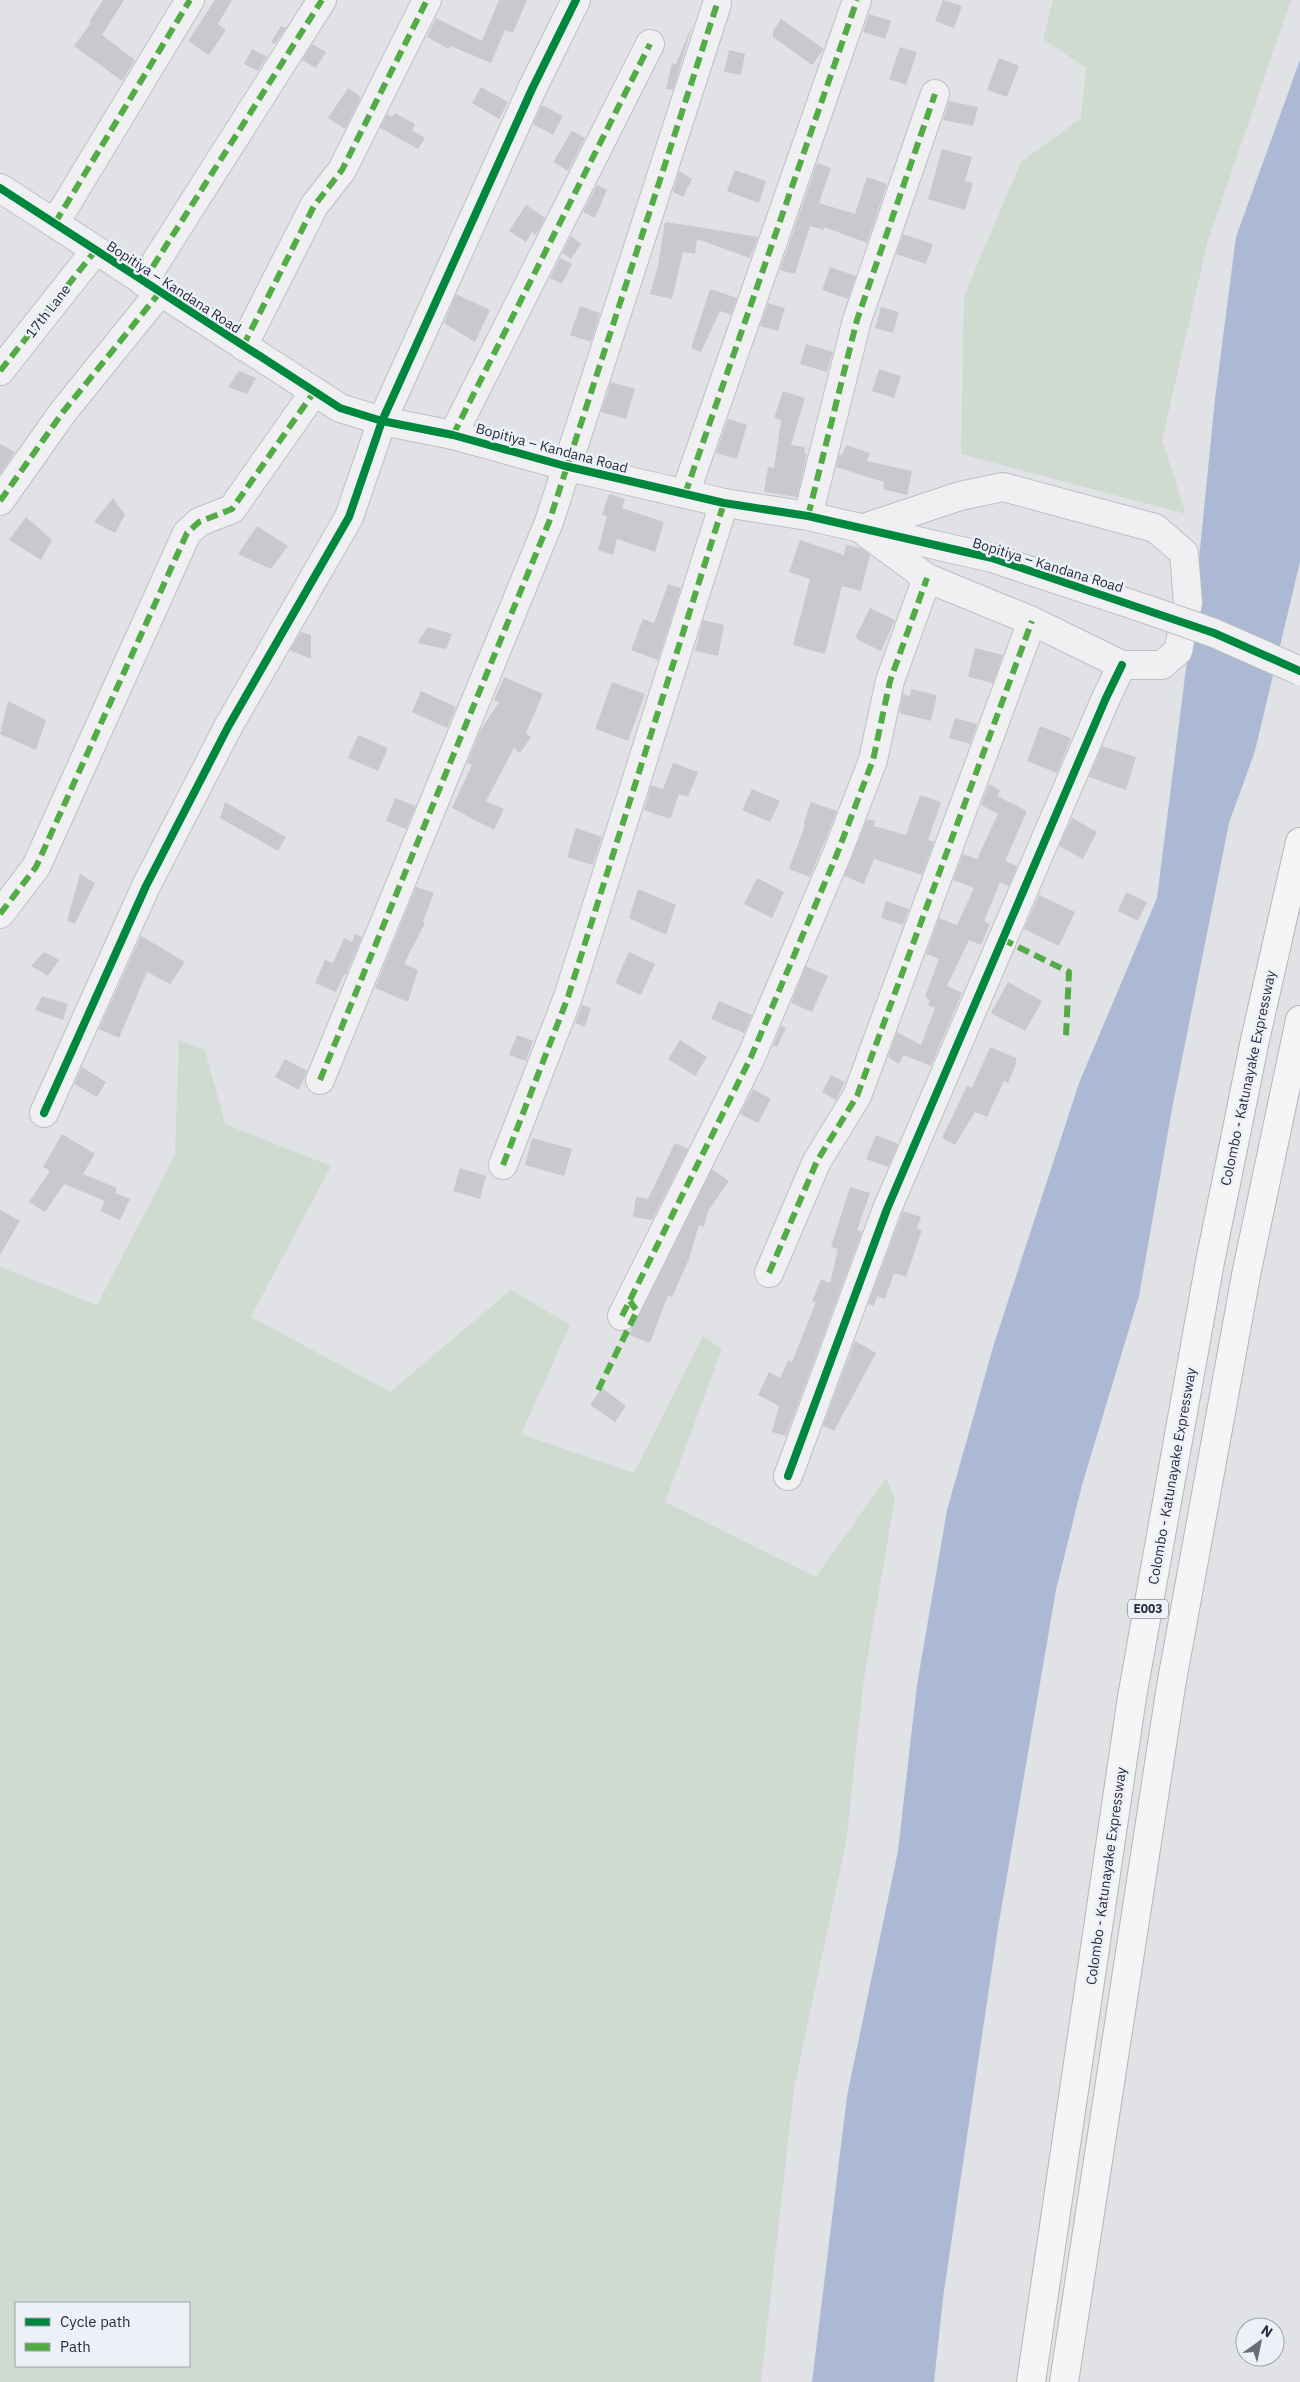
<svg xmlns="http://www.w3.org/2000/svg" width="1300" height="2382" viewBox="0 0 1300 2382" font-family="'IBM Plex Sans',sans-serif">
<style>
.green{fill:#cfdad0;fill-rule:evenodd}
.water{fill:#acb9d4}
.building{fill:#c8c9ce}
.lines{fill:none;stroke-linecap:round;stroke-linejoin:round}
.minor-casing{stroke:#bebfc4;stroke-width:30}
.highway-casing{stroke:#b3b5bb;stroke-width:30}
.minor{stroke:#f0f0f3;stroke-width:28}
.highway{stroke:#f5f5f6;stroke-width:28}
.minor-bridge-casing{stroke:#bebfc4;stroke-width:30;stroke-linecap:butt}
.minor-bridge{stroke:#f0f0f3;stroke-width:28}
.quiet{stroke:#53ab46;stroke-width:6;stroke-dasharray:12 6;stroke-linecap:butt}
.cycleway-casing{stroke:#edf0f6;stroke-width:11}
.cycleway{stroke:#00873e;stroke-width:8}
.labels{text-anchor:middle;stroke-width:5;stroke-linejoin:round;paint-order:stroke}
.shield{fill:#edf0f6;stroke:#626777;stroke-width:1}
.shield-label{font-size:12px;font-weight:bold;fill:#262c41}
.street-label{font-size:14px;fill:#262c41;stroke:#edf0f6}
</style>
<rect width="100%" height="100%" fill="#e1e2e6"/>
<g class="green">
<path d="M1053 0H1291L1208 240 1162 440 1186 514 961 454 964 296 1021 162 1081 118 1086 68 1043 39Z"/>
<path d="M179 1040 205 1050 225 1124 331 1166 251 1317 390 1392 511 1290 570 1325 521 1434 634 1473 703 1336 722 1349 665 1502 816 1577 886 1478 895 1498 864 1678 846 1843 794 2088 761 2382H0V1267L97 1305 175 1155ZM16 2303H189V2366H16Z"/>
</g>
<path class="water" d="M1300 60V562L1255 751 1229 823 1172 1109 1139 1296 1082 1485 1056 1590 998 1928 943 2298 934 2382H812L847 2096 898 1851 917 1685 947 1510 994 1344 1079 1083 1157 898 1196 589 1215 399 1236 237Z"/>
<g class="building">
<path d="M103 0H124L102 35 135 60 122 81 74 46 91 23 89 22Z"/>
<path d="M215 0H232L218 24 226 30 209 55 188 41Z"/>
<path d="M499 0H527L513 33 505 30 491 63 451 46 449 49 427 37 436 18 482 41Z"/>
<path d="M943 0 962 6 954 28 935 21Z"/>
<path d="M869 14 891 21 885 39 863 32Z"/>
<path d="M781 19 824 49 812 65 773 37V31Z"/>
<path d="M693 23 673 90 666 89 672 63 676 64Z"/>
<path d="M281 26 286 28 275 44 271 42Z"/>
<path d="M312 44 326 52 316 68 302 60Z"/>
<path d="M900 47 917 52 906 85 889 79Z"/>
<path d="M252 49 267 57 258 71 244 64Z"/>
<path d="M729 50 745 54 741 75 724 72Z"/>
<path d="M999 58 1019 66 1007 97 987 90Z"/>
<path d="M481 87 508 102 499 119 472 103Z"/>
<path d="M348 88 361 97 345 129 328 118Z"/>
<path d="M949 101 978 107 973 126 943 120Z"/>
<path d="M542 105 563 116 553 135 533 124Z"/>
<path d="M395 113 415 124 412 130 425 138 418 149 380 128 387 114 392 117Z"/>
<path d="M572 131 585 138 568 171 553 162Z"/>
<path d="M942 149 972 157 965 181 973 183 965 210 928 199Z"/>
<path d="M817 163 831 168 819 203 855 214 867 177 887 184 867 243 824 227V230L810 226 795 274 780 270Z"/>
<path d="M735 170 766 181 759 203 727 191Z"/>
<path d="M679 171 692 179 683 197 673 192Z"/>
<path d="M597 185 607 190 595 218 583 212Z"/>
<path d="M526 205 545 218 536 235 532 232 526 242 509 231Z"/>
<path d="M665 222 699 227 758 237 750 258 697 239 695 254 683 252 672 299 650 294 658 266Z"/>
<path d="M903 234 933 244 926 264 896 254Z"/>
<path d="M571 236 581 244 571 259 562 253Z"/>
<path d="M560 258 572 264 562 284 550 278Z"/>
<path d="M830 267 856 276 848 299 822 290Z"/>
<path d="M710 289 737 298 731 315 720 311 701 352 691 348Z"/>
<path d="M456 294 490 310 475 342 444 323Z"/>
<path d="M768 303 785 308 778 331 760 326Z"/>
<path d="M580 306 600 313 591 342 570 335Z"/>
<path d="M881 307 899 312 893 333 875 328Z"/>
<path d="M806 344 833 352 827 372 800 364Z"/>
<path d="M879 369 901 376 894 398 872 391Z"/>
<path d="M239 371 256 378 247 394 228 387Z"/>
<path d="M611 382 635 389 626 419 601 412Z"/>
<path d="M783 391 805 398 791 445 805 447 804 453 807 454 797 497 764 492 768 467 774 468 781 420 774 418Z"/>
<path d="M728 419 747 425 737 459 716 453Z"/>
<path d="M0 444 15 452 0 474Z"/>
<path d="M846 445 870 453 867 461 912 471 907 495 883 489 884 482 836 467 839 455H842Z"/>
<path d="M609 494 625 499 622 508 664 522 655 552 617 539 613 555 598 550 607 516 602 515Z"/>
<path d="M113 498 125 515 115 533 94 522Z"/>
<path d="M26 517 52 540 41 560 9 540Z"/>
<path d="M257 526 288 546 271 569 238 554Z"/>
<path d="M800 540 844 555 846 545 861 548 870 555 861 591 842 586 825 654 793 645 810 579 789 572Z"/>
<path d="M668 584 681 588 658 660 631 650 643 619 654 623Z"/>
<path d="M870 608 895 620 881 651 855 638Z"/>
<path d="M703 620 724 625 718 656 695 651Z"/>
<path d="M428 627 452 634 446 649 417 643Z"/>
<path d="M301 632 311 635V659L290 650Z"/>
<path d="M975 648 1003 655 993 683 968 677Z"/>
<path d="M504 677 543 694 526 733 531 737 520 753 514 748 486 801 504 809 494 830 452 808 472 765 467 763 481 729 499 702 494 700Z"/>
<path d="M612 682 645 694 628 741 595 729Z"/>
<path d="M911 689 937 695 931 721 899 713 903 694 910 696Z"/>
<path d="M421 691 456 707 447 728 412 712Z"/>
<path d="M8 701 46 720 36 750 0 734Z"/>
<path d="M955 718 977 724 970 744 949 738Z"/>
<path d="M1040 726 1071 738 1057 773 1027 761Z"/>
<path d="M358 735 388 748 378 771 348 758Z"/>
<path d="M1102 746 1136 757 1126 790 1089 777Z"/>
<path d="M673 763 698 772 688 797 679 794 670 819 644 810 651 785 663 789Z"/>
<path d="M989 784 1000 790 997 796 1027 811 1005 861 1017 866 1009 886 1000 882 984 921 990 924 981 945 969 940 947 986 962 993 931 1066 904 1055 899 1064 888 1057 897 1032 921 1045 935 1008 928 1005 930 1000 925 997 939 959 926 954 939 918 957 925 974 888 953 880 963 854 977 859 998 814 981 805Z"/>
<path d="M752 789 780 801 770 822 742 810Z"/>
<path d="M920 795 941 802 928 840 934 842 922 875 874 859 864 884 844 876 867 819 875 821 874 826 906 835Z"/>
<path d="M395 798 416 806 406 829 386 821Z"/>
<path d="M225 802 286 837 278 851 220 818Z"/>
<path d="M811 802 837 811 810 877 789 869 805 825H803Z"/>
<path d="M1072 818 1097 832 1083 859 1059 846Z"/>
<path d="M576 828 602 837 593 865 567 857Z"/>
<path d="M80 874 95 883 75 924 67 921Z"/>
<path d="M757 878 784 892 772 918 744 904Z"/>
<path d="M416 887 434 893 423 922 425 923 404 964 418 970 408 1002 375 988Z"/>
<path d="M638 889 676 905 666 935 629 918Z"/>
<path d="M1126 892 1147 902 1138 921 1118 911Z"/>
<path d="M1039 895 1075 912 1059 946 1024 929Z"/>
<path d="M886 901 909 909 903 925 881 918Z"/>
<path d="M355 934 362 937 346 975 344 974 336 992 315 983 325 960 333 963 344 938 352 942Z"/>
<path d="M141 936 185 962 170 984 147 972 119 1038 99 1029Z"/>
<path d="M44 952 59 960 48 976 31 966Z"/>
<path d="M629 952 655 964 641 995 615 983Z"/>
<path d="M806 966 828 976 812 1012 791 1003Z"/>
<path d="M1008 982 1042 1001 1025 1031 991 1013Z"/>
<path d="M42 996 68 1004 63 1020 35 1010Z"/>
<path d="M719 1001 752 1015 744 1033 711 1019Z"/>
<path d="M582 1005 591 1008 585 1027 575 1023Z"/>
<path d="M781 1026 786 1028 777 1047 773 1046Z"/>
<path d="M517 1035 533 1041 526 1061 509 1055Z"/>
<path d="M680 1040 707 1057 695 1076 668 1059Z"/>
<path d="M990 1047 1016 1058V1064L1008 1083 1004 1081 987 1117 975 1112 955 1145 942 1138 967 1086 972 1088Z"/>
<path d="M285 1059 307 1071 299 1090 275 1077Z"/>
<path d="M82 1067 106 1082 97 1097 74 1084Z"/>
<path d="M831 1075 845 1082 836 1100 822 1092Z"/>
<path d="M753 1089 771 1099 758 1123 740 1114Z"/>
<path d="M62 1134 95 1154 83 1174 117 1188 115 1193 130 1199 120 1220 100 1211 105 1201 64 1184 45 1212 29 1202 50 1171 43 1167Z"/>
<path d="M876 1135 898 1144 888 1167 866 1159Z"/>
<path d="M532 1138 572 1149 564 1176 525 1165Z"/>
<path d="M675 1143 688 1149 652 1220 633 1217 636 1197 648 1199Z"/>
<path d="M460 1168 486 1176 480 1199 453 1191Z"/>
<path d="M712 1169 729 1181 708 1211 704 1227 699 1225 689 1259 672 1297 668 1295 650 1343 629 1335Z"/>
<path d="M850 1187 870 1193 857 1230 862 1232 786 1436 772 1432 779 1406 758 1395 769 1372 780 1378 788 1361 792 1362 816 1302 812 1301 821 1279 830 1283 838 1249 831 1247Z"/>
<path d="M0 1210 20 1221 0 1255Z"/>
<path d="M903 1211 921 1217 917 1228 922 1230 906 1277 894 1273 885 1299 877 1296 874 1306 868 1304Z"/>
<path d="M855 1341 876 1353 834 1431 823 1426Z"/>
<path d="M602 1388 626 1406 615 1422 590 1405Z"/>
</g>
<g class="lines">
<g class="minor-casing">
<g id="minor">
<path d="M0 188 340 408 382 421 453 435 565 466 724 503 808 516 992 558 1149 610"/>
<path d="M55 223 190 0"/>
<path d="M143 282 322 0"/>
<path d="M243 346 314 206 342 170 427 0"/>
<path d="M0 371 95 251"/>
<path d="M453 435 650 44"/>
<path d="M1003 487 1155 528 1184 553 1188 603 1178 651 1162 665H1122L1032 621 927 578 861 529 960 496Z"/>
<path d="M685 494 857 0"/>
<path d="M0 501 63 412 160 292"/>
<path d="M808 516 857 320 935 94"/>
<path d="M0 914 36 867 187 533 199 522 232 509 314 392"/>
<path d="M320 1080 549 522 717 4"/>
<path d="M44 1113 146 886 228 727 349 517 382 421 532 89 576 0"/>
<path d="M503 1165 568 997 724 503"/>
<path d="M769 1273 817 1161 857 1096 1032 621"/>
<path d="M622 1316 751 1057 837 854 873 760 890 681 927 578"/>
<path d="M788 1476 887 1209 1106 698 1122 665"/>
</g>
</g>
<g class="highway-casing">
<g id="highway">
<path d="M1031 2382 1132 1697 1210 1262 1255 1040 1300 842"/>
<path d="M1064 2382 1171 1686 1247 1270 1300 1020"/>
</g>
</g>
<use href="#minor" class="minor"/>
<use href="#highway" class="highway"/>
<g class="minor-bridge-casing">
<path id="minor-bridge" d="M1149 610 1214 633 1300 671"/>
</g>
<use href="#minor-bridge" class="minor-bridge"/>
<g class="quiet">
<path d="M55 223 190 0"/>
<path d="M143 282 322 0"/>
<path d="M243 346 314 206 342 170 427 0"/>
<path d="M0 371 95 251"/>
<path d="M453 435 650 44"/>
<path d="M685 494 857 0"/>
<path d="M0 501 63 412 160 292"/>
<path d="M808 516 857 320 935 94"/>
<path d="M0 914 36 867 187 533 199 522 232 509 314 392"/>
<path d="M1002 939 1069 972 1066 1036"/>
<path d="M320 1080 549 522 717 4"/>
<path d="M503 1165 568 997 724 503"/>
<path d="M769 1273 817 1161 857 1096 1032 621"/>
<path d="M622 1316 751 1057 837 854 873 760 890 681 927 578"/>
<path d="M598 1390 637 1311 630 1301"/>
</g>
<g class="cycleway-casing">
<g id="cycleway">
<path d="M0 188 340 408 382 421 453 435 565 466 724 503 808 516 992 558 1214 633 1300 671"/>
<path d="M44 1113 146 886 228 727 349 517 382 421 532 89 576 0"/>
<path d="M788 1476 887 1209 1106 698 1122 665"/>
</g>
</g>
<use href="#cycleway" class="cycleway"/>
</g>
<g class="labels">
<rect class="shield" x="1128" y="1599.5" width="40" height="19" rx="4"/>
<g class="shield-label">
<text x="1148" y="1613">E003</text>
</g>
<g class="street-label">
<text transform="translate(174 287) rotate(33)" y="5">Bopitiya – Kandana Road</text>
<text transform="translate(48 311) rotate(-52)" y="5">17th Lane</text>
<text transform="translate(552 448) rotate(15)" y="5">Bopitiya – Kandana Road</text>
<text transform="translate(1048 565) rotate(17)" y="5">Bopitiya – Kandana Road</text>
<text transform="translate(1248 1078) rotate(-78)" y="5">Colombo - Katunayake Expressway</text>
<text transform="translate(1172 1476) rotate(-80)" y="5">Colombo - Katunayake Expressway</text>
<text transform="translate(1106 1876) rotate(-82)" y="5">Colombo - Katunayake Expressway</text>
</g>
</g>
<rect x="15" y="2302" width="175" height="65" fill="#edf0f6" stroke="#9da2ae"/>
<rect x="25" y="2318" width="25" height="8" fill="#00873e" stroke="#9da2ae"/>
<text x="60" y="2327" font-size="15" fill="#262c41">Cycle path</text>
<rect x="25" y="2343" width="25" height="8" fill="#53ab46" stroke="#9da2ae"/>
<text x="60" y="2352" font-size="15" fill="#262c41">Path</text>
<g transform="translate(1260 2342) rotate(33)"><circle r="24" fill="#edf0f6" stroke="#9da2ae"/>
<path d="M0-4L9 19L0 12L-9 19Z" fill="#676c7b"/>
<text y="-8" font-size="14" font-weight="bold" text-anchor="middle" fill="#262c41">N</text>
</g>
</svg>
